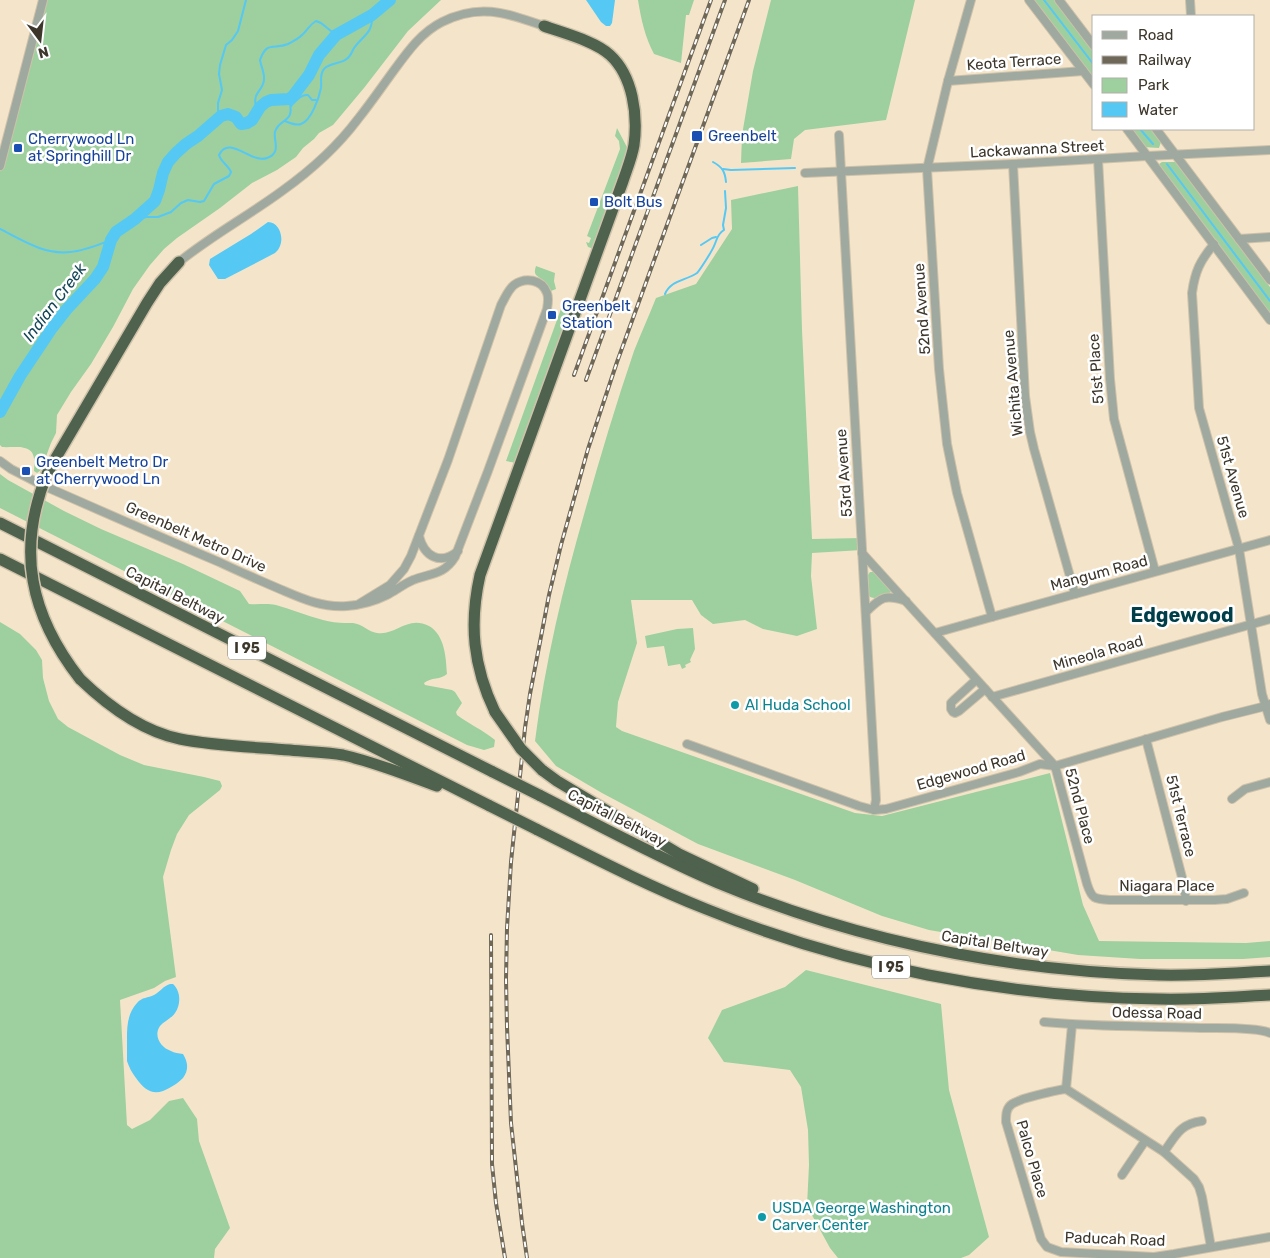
<svg xmlns="http://www.w3.org/2000/svg" width="1270" height="1258" viewBox="0 0 1270 1258" font-family="Rubik,sans-serif">
<style>
.green{fill:#9dd09e}
.water{fill:#55c8f4}
.lines{fill:none;stroke-linecap:round;stroke-linejoin:round}
.stream{stroke:#55c8f4;stroke-width:2}
.river{stroke:#55c8f4;stroke-width:12}
.minor-casing{stroke:#cfc2aa;stroke-width:10}
.highway-casing{stroke:#cfc2aa;stroke-width:14}
.minor{stroke:#9fa99f;stroke-width:8}
.highway{stroke:#4f624e;stroke-width:11}
.rail-casing{stroke:#6f6757;stroke-width:4}
.rail{stroke:#fff;stroke-width:2;stroke-dasharray:5.5;stroke-linecap:butt}
.highway-bridge-casing{stroke:#cfc2aa;stroke-width:14;stroke-linecap:butt}
.highway-bridge{stroke:#4f624e;stroke-width:11}
.transit-dot{fill:#1a4fb4;stroke:#fff;stroke-width:2}
.culture-dot{fill:#0f9aa8;stroke:#fff;stroke-width:2}
.labels{text-anchor:middle;stroke-width:5;stroke-linejoin:round;paint-order:stroke}
.shield{fill:#fff;stroke:#76726b;stroke-width:1}
.shield-label{font-size:14px;font-weight:bold;fill:#3c362b}
.street-label{font-size:15px;fill:#3c362b;stroke:#fff}
.transit-label{font-size:15px;fill:#164399;stroke:#fff;text-anchor:start}
.culture-label{font-size:15px;fill:#0d838f;stroke:#fff;text-anchor:start}
.water-label{font-size:16px;font-style:italic;fill:#144658;stroke:#fff}
.district-label{font-size:20px;font-weight:bold;fill:#003f4a;stroke:#fff}
</style>
<rect width="100%" height="100%" fill="#f4e5ca"/>
<g class="green">
<path d="M43 0H441L408 31 364 88 333 125 319 133 314 139 303 148 296 157 277 170 252 183 220 208 177 238 164 249 150 265 133 289 113 327 91 364 71 392 57 415 56 433 51 443 41 470 37 473 34 471C34 467 35 463 34 459 33 443 13 448 2 447L0 445V166Z"/>
<path d="M638 0H694L689 15H686L681 63 654 54C645 37 641 19 638 0Z"/>
<path d="M771 0H915L886 120 805 130 794 139 791 159 741 163 742 135 753 71Z"/>
<path d="M1033 0H1054L1094 52V81Z"/>
<path d="M617 128 629 151 594 249 588 247 586 242 589 243 591 238 587 236 620 149 619 141 615 136Z"/>
<path d="M1130 129H1152L1161 142 1159 148 1143 147Z"/>
<path d="M1162 162H1176L1270 287V315L1160 169 1159 164Z"/>
<path d="M798 186 802 330 812 539 862 538V550L812 553 811 576 817 629 797 636 763 629 745 620 713 624 701 615 692 600H631L637 643 618 702 616 727 622 731 855 813 882 816 1050 773 1083 905 1099 941 1246 943 1270 941V957L1243 959H1140L1078 955 929 930 882 916 795 880 698 844 602 793 556 766 535 741C545 663 563 587 585 511 600 457 616 404 634 351 641 333 649 316 656 298L696 284 732 229 731 200Z"/>
<path d="M536 266 555 273 554 281 556 289 551 291C549 287 547 283 543 280 536 275 533 275 536 266Z"/>
<path d="M575 301 516 463 506 461 562 306Z"/>
<path d="M0 474 8 480 64 511 101 529 183 564 240 591 249 604C258 605 266 603 276 605 291 609 307 616 323 620 330 622 338 623 345 623 348 623 350 623 353 623 362 624 369 632 377 633 396 636 407 615 429 626 445 635 446 658 447 674 441 680 431 677 424 683L425 685 452 690 455 692 462 703 456 712 457 715C469 724 483 730 495 740L494 747 484 750 467 745 0 508Z"/>
<path d="M870 572H875L892 590 890 593C883 595 875 601 869 596L868 575Z"/>
<path d="M0 622 20 634 36 650 42 660 43 678 49 701 58 719 68 727 120 755 144 765 204 777 220 781 222 786 220 790 189 815 177 834 171 850 163 877 176 977 165 981 154 988 120 1000 127 1125 132 1129 150 1120 169 1101 183 1098 197 1119 199 1141 230 1228 215 1249 214 1258H0Z"/>
<path d="M693 628 695 649 690 660 691 662 685 665 686 667 682 669 680 664 668 666 664 646 647 648 645 636 677 629Z"/>
<path d="M806 970 941 1004 949 1090 989 1237 969 1255 961 1258H838L830 1248 807 1206 809 1165 808 1130 801 1087 790 1070 724 1062 708 1038 722 1010 785 987Z"/>
</g>
<g class="water">
<path d="M586 0H615L612 23 610 26H606L601 22Z"/>
<path d="M268 222C279 222 284 237 280 246 279 249 277 251 275 253L225 279H218L209 265 210 259 251 234Z"/>
<path d="M170 984H173C181 991 181 1005 175 1013 171 1019 164 1021 160 1026 153 1036 161 1048 171 1051 174 1053 179 1053 183 1054 188 1062 189 1070 183 1078 179 1082 175 1085 171 1087 155 1097 146 1092 136 1078 132 1073 129 1067 127 1061 127 1056 127 1051 127 1046 127 1030 126 1015 137 1003 142 997 148 998 154 995 160 992 163 986 170 984Z"/>
</g>
<g class="lines">
<g class="stream">
<path d="M1044 0 1094 65"/>
<path d="M291 106C296 101 301 94 308 95L312 100H316"/>
<path d="M257 112C256 107 254 101 256 96 259 89 265 86 264 77 264 72 261 66 260 60 267 40 274 50 288 44 292 42 299 38 302 35 308 30 309 25 316 21L321 23 336 35"/>
<path d="M221 116 218 110V103L222 90 219 74 220 65 226 45 232 40 238 31 246 0"/>
<path d="M285 121C290 123 296 126 301 124 311 121 319 98 321 88 322 81 319 75 324 69 329 63 339 64 345 60 351 57 351 53 354 48 363 35 373 34 372 15"/>
<path d="M1140 129 1153 144"/>
<path d="M713 162C722 167 725 171 726 182"/>
<path d="M1167 164 1270 301"/>
<path d="M723 169 731 170 795 168"/>
<path d="M135 219 147 217H158L171 212 181 203 188 200 200 202 204 201 214 184 229 176 231 172C228 165 221 162 219 155 229 134 251 164 267 158 282 153 273 140 275 132 279 117 296 125 289 99"/>
<path d="M0 229C22 240 44 255 70 252 84 251 98 245 111 240"/>
<path d="M701 245 712 238 716 237"/>
<path d="M665 294C671 280 685 281 697 273 700 270 712 251 714 246 717 240 717 234 724 230L723 225 726 208 725 191"/>
</g>
<path class="river" d="M0 412 20 376 52 328 66 310 95 279 103 267 111 240 116 232 135 219 155 201 159 190 163 173 168 162 176 153 186 144 198 136 221 116 228 114 236 117 238 120 241 124 247 123 252 120 260 107 266 102 271 100 289 99 293 96 309 75 319 55 336 35 372 15 390 0"/>
<g class="minor-casing">
<g id="minor">
<path d="M971 0 948 81 927 169 939 369 947 444 957 493 992 617"/>
<path d="M1029 0 1094 85"/>
<path d="M1059 0 1094 46"/>
<path d="M1190 0 1191 16"/>
<path d="M948 81 1083 71"/>
<path d="M1127 129 1270 320"/>
<path d="M1156 129 1270 280"/>
<path d="M839 135 876 800 874 810"/>
<path d="M1098 159 1110 379 1114 419 1155 571"/>
<path d="M1013 164 1025 396 1030 432 1034 449 1075 594"/>
<path d="M0 166 43 0"/>
<path d="M805 173 1013 164 1147 156 1270 150"/>
<path d="M1239 239 1270 237"/>
<path d="M1214 244C1200 261 1195 271 1192 293L1199 408 1239 549 1262 694 1270 720"/>
<path d="M179 262C211 236 248 216 282 191 310 171 337 147 358 119 370 104 381 88 392 73 406 54 420 33 442 22 480 3 506 13 544 26"/>
<path d="M0 461 11 469 42 485C101 511 160 537 219 562 240 572 261 581 282 590 303 599 323 608 347 606 361 605 375 601 387 595 396 590 404 584 413 580 431 573 444 575 455 557L488 471 547 309C548 303 549 298 547 293 542 279 525 277 514 285 508 290 505 298 501 305L448 460 411 556 404 569 390 585 359 604"/>
<path d="M419 536C424 556 440 566 458 551"/>
<path d="M862 553 1055 766 1087 884C1092 899 1094 899 1110 900H1214L1227 899 1244 893"/>
<path d="M866 612C881 597 885 594 906 601"/>
<path d="M935 633 992 617 1270 540"/>
<path d="M976 680 954 700 951 703V709L953 712 955 713 959 711 985 689"/>
<path d="M992 697 1270 619"/>
<path d="M1146 739 1184 885 1186 901"/>
<path d="M687 744 859 806 874 810 886 809 1019 772 1040 764 1055 766 1222 717 1266 706 1270 704"/>
<path d="M1232 799 1245 789 1270 782"/>
<path d="M1044 1022C1097 1027 1151 1026 1205 1028 1221 1028 1257 1027 1270 1033"/>
<path d="M1066 1089C1051 1091 1037 1095 1023 1099 1019 1101 1015 1102 1012 1104 1006 1108 1006 1115 1006 1122L1041 1239 1047 1247 1061 1252 1154 1257 1174 1254 1270 1237"/>
<path d="M1066 1089 1164 1152 1194 1179 1199 1187 1202 1197 1211 1247"/>
<path d="M1066 1089 1072 1025"/>
<path d="M1164 1152C1176 1135 1180 1124 1202 1121"/>
<path d="M1122 1175 1145 1141"/>
</g>
</g>
<g class="highway-casing">
<g id="highway">
<path d="M47 474 57 456 147 303 160 283 179 262"/>
<path d="M0 523 493 772"/>
<path d="M0 559 490 806"/>
<path d="M80 679C108 706 141 731 180 739 215 746 254 747 290 750 307 752 326 752 343 755 375 762 406 775 437 786"/>
<path d="M495 712C473 666 469 624 480 575L623 181C627 169 632 157 634 145 638 115 633 76 610 55 595 41 563 33 544 26"/>
<path d="M542 770 557 781 679 854 753 889"/>
<path d="M539 795C598 825 657 857 718 883 858 941 1008 971 1159 975 1196 976 1233 973 1270 971"/>
<path d="M536 829C592 857 648 886 706 909 849 967 1004 997 1159 999 1196 1000 1233 997 1270 995"/>
</g>
</g>
<use href="#minor" class="minor"/>
<use href="#highway" class="highway"/>
<g class="rail-casing">
<g id="rail">
<path d="M574 375 711 0"/>
<path d="M586 380 725 0"/>
<path d="M491 935 492 1164 496 1203 505 1258"/>
<path d="M527 1258 522 1223 511 1123 507 1027 506 979 507 928 511 862 525 728 530 694 549 595 561 545 588 449 617 362 749 0"/>
</g>
</g>
<use href="#rail" class="rail"/>
<g class="highway-bridge-casing">
<g id="highway-bridge">
<path d="M47 474C16 550 30 615 80 679"/>
<path d="M495 712 521 749 542 770"/>
<path d="M493 772 539 795"/>
<path d="M490 806 536 829"/>
</g>
</g>
<use href="#highway-bridge" class="highway-bridge"/>
</g>
<g class="transit-dot">
<rect x="691" y="130" width="12" height="12" rx="2.5"/>
<rect x="13" y="143" width="10" height="10" rx="2.5"/>
<rect x="589" y="197" width="10" height="10" rx="2.5"/>
<rect x="547" y="310" width="10" height="10" rx="2.5"/>
<rect x="21" y="466" width="10" height="10" rx="2.5"/>
</g>
<g class="culture-dot">
<circle cx="735" cy="705" r="5"/>
<circle cx="762" cy="1217" r="5"/>
</g>
<g class="labels">
<g class="shield">
<rect x="228" y="636.5" width="38" height="23" rx="4"/>
<rect x="872" y="955.5" width="38" height="23" rx="4"/>
</g>
<g class="shield-label">
<text x="247" y="653">I 95</text>
<text x="891" y="972">I 95</text>
</g>
<g class="street-label">
<text transform="translate(1014 62) rotate(-4)" y="5">Keota Terrace</text>
<text transform="translate(1037 149) rotate(-3)" y="5">Lackawanna Street</text>
<text transform="translate(922 309) rotate(-94)" y="5">52nd Avenue</text>
<text transform="translate(1096 369) rotate(-94)" y="5">51st Place</text>
<text transform="translate(1013 383) rotate(-95)" y="5">Wichita Avenue</text>
<text transform="translate(844 473) rotate(-94)" y="5">53rd Avenue</text>
<text transform="translate(1233 477) rotate(74)" y="5">51st Avenue</text>
<text transform="translate(196 537) rotate(24)" y="5">Greenbelt Metro Drive</text>
<text transform="translate(1099 573) rotate(-15)" y="5">Mangum Road</text>
<text transform="translate(175 595) rotate(27)" y="5">Capital Beltway</text>
<text transform="translate(1098 653) rotate(-16)" y="5">Mineola Road</text>
<text transform="translate(971 770) rotate(-16)" y="5">Edgewood Road</text>
<text transform="translate(1080 806) rotate(75)" y="5">52nd Place</text>
<text transform="translate(1181 816) rotate(76)" y="5">51st Terrace</text>
<text transform="translate(617 818) rotate(27)" y="5">Capital Beltway</text>
<text x="1167" y="891">Niagara Place</text>
<text transform="translate(995 944) rotate(9)" y="5">Capital Beltway</text>
<text transform="translate(1157 1013) rotate(1)" y="5">Odessa Road</text>
<text transform="translate(1032 1159) rotate(74)" y="5">Palco Place</text>
<text transform="translate(1115 1239) rotate(2)" y="5">Paducah Road</text>
</g>
<g class="transit-label">
<text x="708" y="141">Greenbelt</text>
<text x="28" y="144">Cherrywood Ln<tspan x="28" dy="17">at Springhill Dr</tspan></text>
<text x="604" y="207">Bolt Bus</text>
<text x="562" y="311">Greenbelt<tspan x="562" dy="17">Station</tspan></text>
<text x="36" y="467">Greenbelt Metro Dr<tspan x="36" dy="17">at Cherrywood Ln</tspan></text>
</g>
<g class="culture-label">
<text x="745" y="710">Al Huda School</text>
<text x="772" y="1213">USDA George Washington<tspan x="772" dy="17">Carver Center</tspan></text>
</g>
<g class="water-label">
<text transform="translate(54 302) rotate(-53)" y="6">Indian Creek</text>
</g>
<g class="district-label">
<text x="1182" y="622">Edgewood</text>
</g>
</g>
<rect x="1092" y="15" width="162" height="115" fill="#ffffff" stroke="#b1afaa"/>
<rect x="1102" y="31" width="25" height="8" fill="#9fa99f" stroke="#b1afaa"/>
<text x="1138" y="40" font-size="15" fill="#3c362b">Road</text>
<rect x="1102" y="56" width="25" height="8" fill="#6f6757" stroke="#b1afaa"/>
<text x="1138" y="65" font-size="15" fill="#3c362b">Railway</text>
<rect x="1102" y="78" width="25" height="15" fill="#9dd09e" stroke="#b1afaa"/>
<text x="1138" y="90" font-size="15" fill="#3c362b">Park</text>
<rect x="1102" y="102" width="25" height="15" fill="#55c8f4" stroke="#b1afaa"/>
<text x="1138" y="115" font-size="15" fill="#3c362b">Water</text>
<g transform="translate(40 40) rotate(165)" stroke="#ffffff" stroke-width="4" paint-order="stroke">
<path d="M0-4L9 19L0 12L-9 19Z" fill="#3c362b"/>
<text y="-8" font-size="14" font-weight="bold" text-anchor="middle" fill="#3c362b">N</text>
</g>
</svg>
